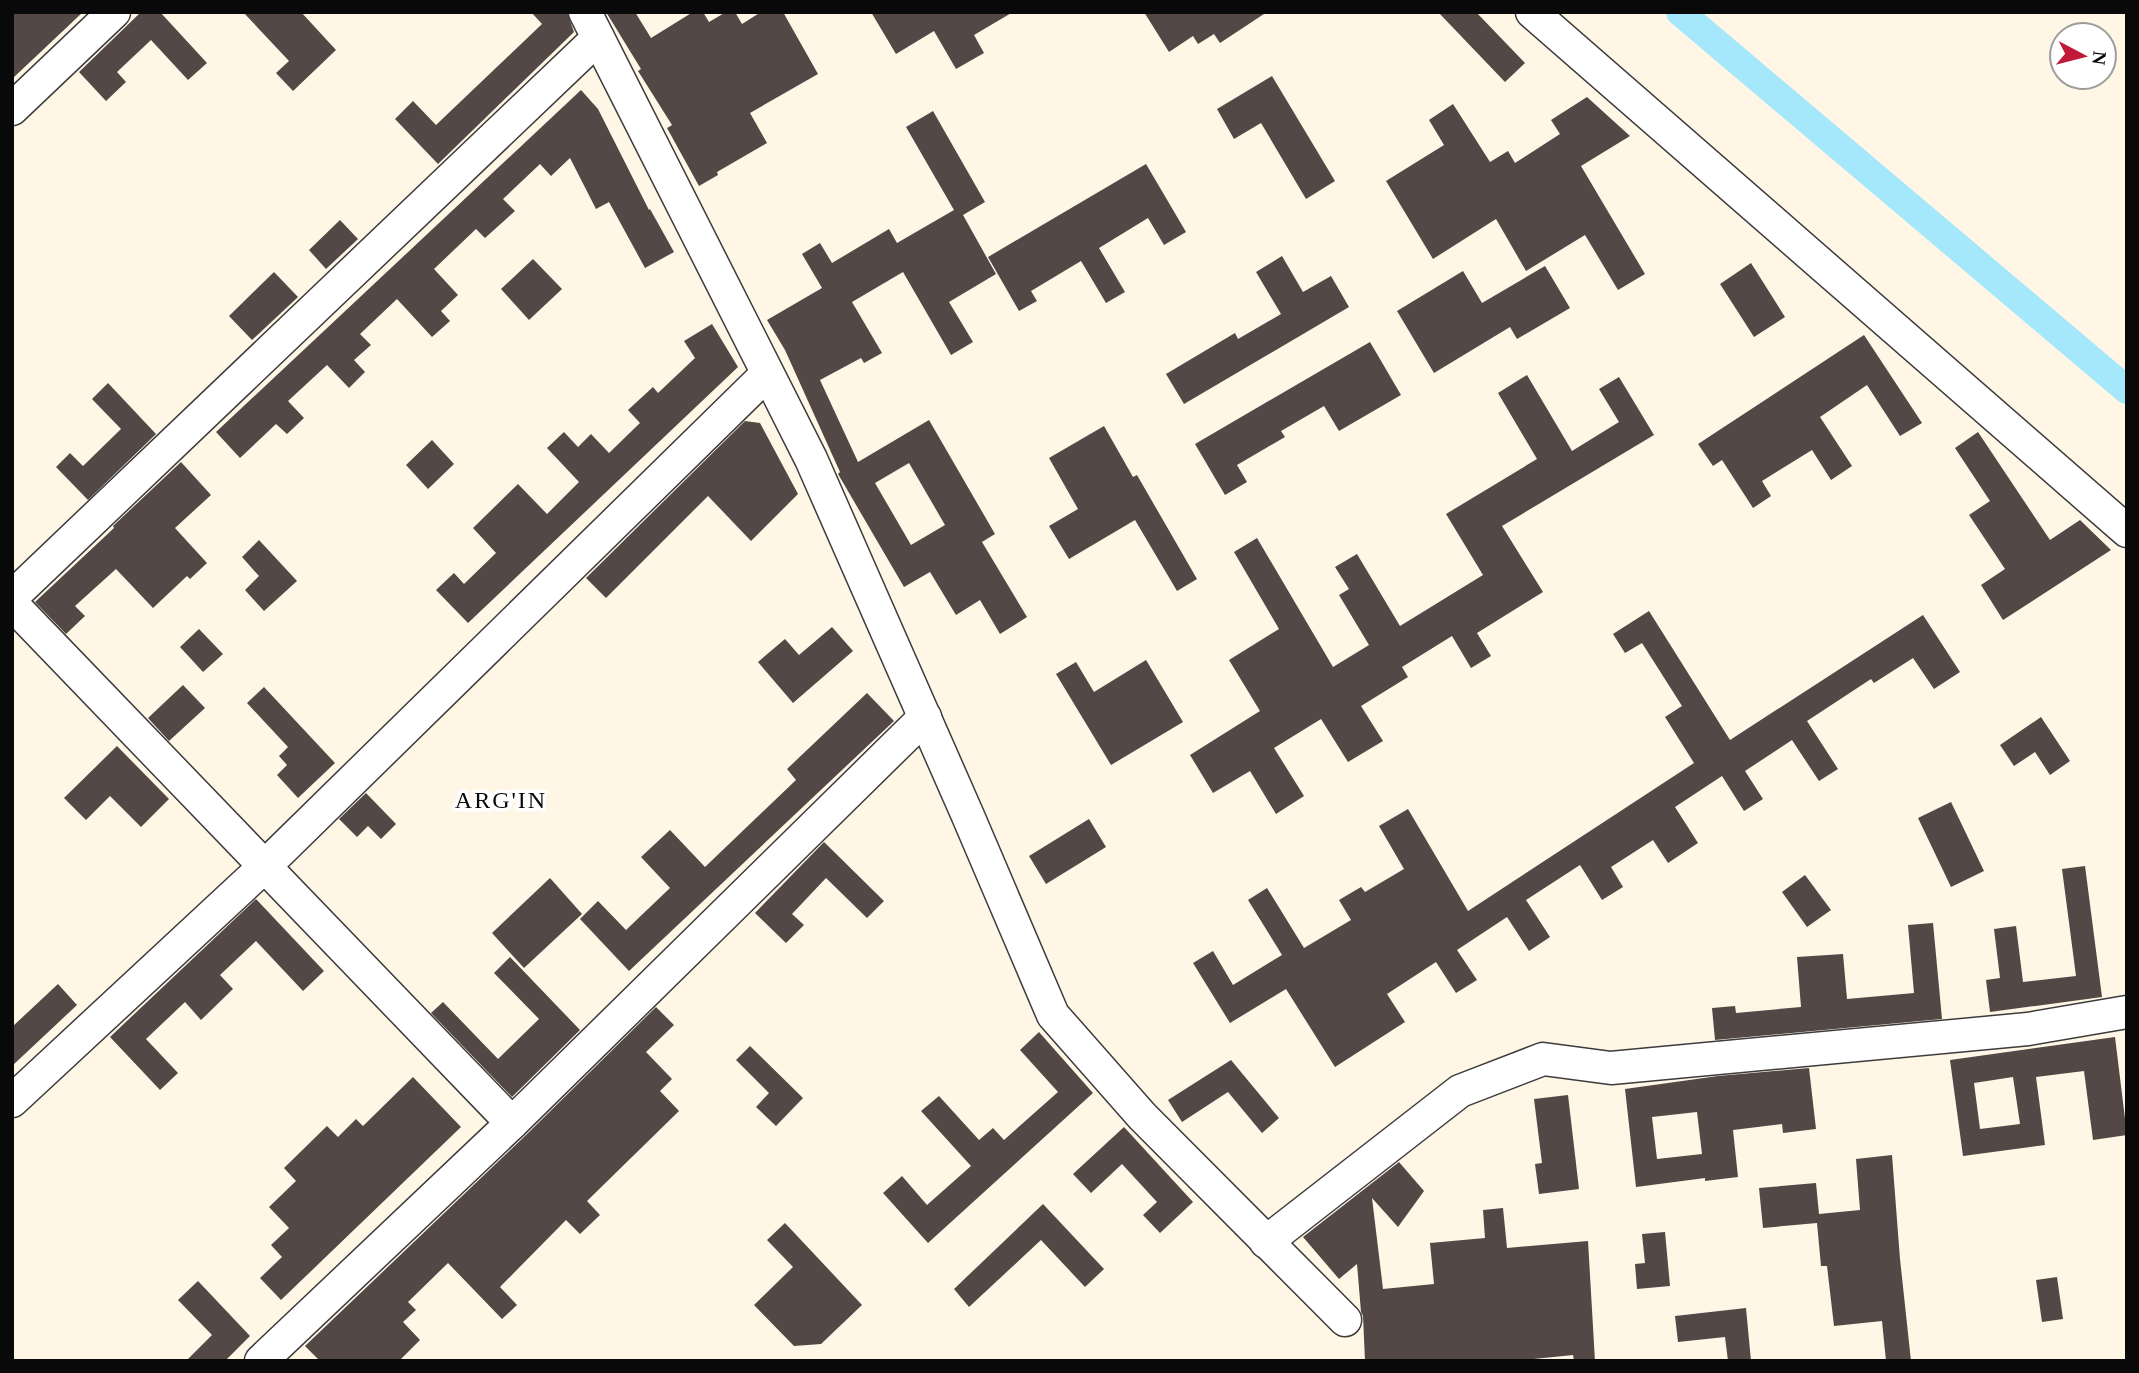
<svg xmlns="http://www.w3.org/2000/svg" width="2139" height="1373" viewBox="0 0 2139 1373" font-family="'Times New Roman',serif">
<style>
.lines{fill:none;stroke-linecap:round;stroke-linejoin:round}
.canal{stroke:#a6e8fb;stroke-width:28}
.building{fill:#534845;fill-rule:evenodd}
.minor-casing{stroke:#3c3c3c;stroke-width:35}
.minor{stroke:#fff;stroke-width:32}
.labels{text-anchor:middle;stroke-width:7;stroke-linejoin:round;paint-order:stroke}
.quarter-label{font-size:24px;letter-spacing:2px;fill:#090909;stroke:#fff}
</style>
<rect width="100%" height="100%" fill="#fff6e6"/>
<g class="lines">
<path class="canal" d="M1680 12 2127 390"/>
</g>
<g class="building">
<path d="M12 12H83L12 79Z"/>
<path d="M141 12H160L207 63 188 80 151 40 117 72 126 82 106 101 79 72Z"/>
<path d="M243 12H301L336 50 293 91 276 73 289 61Z"/>
<path d="M531 12H567L574 32 438 164 395 119 413 101 436 125 542 24Z"/>
<path d="M606 12H635L651 38 693 12H703L709 22 726 12H735L742 24 761 12H783L818 74 750 113 767 143 717 172 718 175 699 186 667 128 672 125 638 71 641 69Z"/>
<path d="M871 12H1013L974 35 984 53 956 69 934 31 896 54Z"/>
<path d="M1144 12H1267L1220 43 1214 34 1198 44 1193 36 1169 52Z"/>
<path d="M1438 12H1476L1525 63 1505 82Z"/>
<path d="M1272 76 1335 181 1306 199 1261 123 1234 139 1217 109Z"/>
<path d="M581 90 598 109 649 210 650 209 674 252 645 268 609 202 596 209 570 158 551 176 540 164 503 199 515 211 485 238 476 229 434 269 458 295 441 311 450 321 432 337 397 299 360 334 371 345 354 360 365 372 349 388 327 365 288 401 304 418 287 434 276 424 240 458 216 432Z"/>
<path d="M1587 97 1630 136 1581 166 1645 274 1618 290 1585 235 1526 271 1496 219 1433 259 1386 181 1444 145 1429 120 1453 104 1490 162 1508 151 1515 163 1560 134 1551 120Z"/>
<path d="M933 111 985 202 963 215 996 274 949 302 973 342 951 355 903 272 852 302 882 353 864 363 861 358 820 380 858 462 929 420 995 534 982 542 1027 617 1000 634 980 600 956 615 930 572 904 587 838 474 840 472 785 350 767 320 822 288 802 254 820 243 832 263 889 229 897 243 954 210 906 127ZM909 463 945 525 911 545 875 483Z"/>
<path d="M1146 164 1186 232 1164 245 1148 218 1099 248 1125 292 1106 303 1081 261 1031 291 1037 301 1019 311 988 257Z"/>
<path d="M340 220 358 239 326 269 309 250Z"/>
<path d="M1282 256 1303 292 1331 276 1349 307 1184 404 1166 374 1235 333 1238 339 1281 314 1256 272Z"/>
<path d="M533 259 562 289 529 320 501 289Z"/>
<path d="M1751 263 1785 317 1754 337 1720 284Z"/>
<path d="M1545 266 1570 308 1517 339 1510 327 1434 373 1397 311 1463 271 1482 303Z"/>
<path d="M274 272 298 297 252 340 229 316Z"/>
<path d="M712 324 738 367 468 623 436 590 454 573 464 584 496 553 473 528 518 484 547 514 579 482 547 448 564 432 578 447 591 434 609 453 640 423 628 410 653 387 658 393 695 358 684 341Z"/>
<path d="M1864 335 1922 423 1900 436 1867 385 1820 417 1852 466 1831 480 1812 450 1762 481 1771 496 1753 508 1722 460 1713 466 1698 444Z"/>
<path d="M1370 342 1401 395 1339 431 1324 406 1281 431 1285 437 1237 465 1247 482 1225 495 1195 444Z"/>
<path d="M1527 375 1572 451 1619 422 1599 389 1619 377 1654 435 1502 526 1543 592 1477 633 1491 656 1471 668 1452 636 1402 667 1408 677 1361 706 1383 741 1348 762 1321 719 1274 748 1304 796 1276 814 1250 771 1213 793 1190 755 1260 711 1229 660 1279 629 1234 552 1257 538 1333 667 1369 645 1339 595 1349 589 1335 567 1357 554 1400 626 1483 575 1446 514 1537 459 1498 393Z"/>
<path d="M108 383 156 434 88 500 56 467 70 453 83 466 121 429 92 399Z"/>
<path d="M745 421 760 423 798 494 751 541 708 496 606 598 586 578Z"/>
<path d="M1104 426 1133 477 1137 475 1197 579 1177 591 1135 520 1069 559 1049 526 1078 509 1049 458Z"/>
<path d="M1978 432 2050 540 2080 520 2111 550 2003 620 1981 585 2005 569 1969 515 1990 501 1955 448Z"/>
<path d="M432 440 454 464 428 489 406 465Z"/>
<path d="M181 462 211 495 175 528 207 563 190 579 187 576 153 608 116 569 75 606 85 616 66 634 35 602 114 528 113 526Z"/>
<path d="M259 540 297 581 264 611 245 590 259 576 242 557Z"/>
<path d="M1649 611 1730 740 1923 615 1960 672 1934 689 1913 658 1874 683 1871 679 1807 721 1838 769 1819 781 1792 740 1745 771 1763 799 1744 811 1722 776 1675 807 1698 843 1668 863 1653 840 1611 867 1623 887 1602 900 1580 865 1526 900 1550 937 1529 951 1507 917 1457 950 1477 980 1456 993 1436 962 1387 994 1405 1022 1335 1067 1286 989 1230 1023 1193 963 1213 951 1233 985 1282 955 1248 900 1267 888 1304 948 1351 920 1339 900 1361 887 1365 892 1404 869 1379 826 1408 809 1468 911 1694 763 1665 717 1682 706 1642 643 1625 653 1613 634Z"/>
<path d="M832 627 853 651 793 703 758 662 785 639 799 655Z"/>
<path d="M199 629 223 654 203 672 180 647Z"/>
<path d="M1146 660 1183 722 1111 765 1056 674 1076 662 1094 692Z"/>
<path d="M183 685 205 708 169 741 148 718Z"/>
<path d="M264 687 335 763 298 798 277 775 287 765 279 756 288 747 247 703Z"/>
<path d="M867 693 894 721 629 971 580 919 598 901 626 930 670 888 641 857 670 830 705 867 796 780 787 769Z"/>
<path d="M2041 717 2070 761 2050 775 2035 752 2014 766 2000 745Z"/>
<path d="M117 746 169 799 141 827 110 796 86 820 64 798Z"/>
<path d="M366 793 396 824 381 839 368 826 357 837 339 819Z"/>
<path d="M1951 802 1984 871 1951 887 1918 818Z"/>
<path d="M1089 819 1106 847 1046 884 1029 856Z"/>
<path d="M824 842 884 901 867 918 826 878 792 914 804 925 786 943 755 913Z"/>
<path d="M2085 866 2102 997 1990 1012 1986 980 2000 978 1994 929 2016 926 2023 982 2076 976 2062 869Z"/>
<path d="M1805 875 1831 910 1807 927 1782 892Z"/>
<path d="M550 878 582 914 524 968 492 933Z"/>
<path d="M256 899 324 971 303 991 256 941 220 975 233 989 201 1020 185 1002 146 1039 178 1073 160 1090 110 1037Z"/>
<path d="M1933 923 1942 1019 1715 1040 1712 1008 1735 1006 1736 1013 1801 1007 1797 957 1843 954 1847 999 1914 993 1908 925Z"/>
<path d="M510 957 580 1030 512 1097 431 1013 443 1002 498 1059 539 1019 494 973Z"/>
<path d="M58 984 77 1005 12 1066V1027Z"/>
<path d="M656 1007 674 1025 646 1052 672 1079 660 1091 679 1111 587 1201 600 1215 580 1234 566 1220 500 1287 517 1305 502 1319 448 1263 408 1302 416 1310 403 1322 420 1340 399 1361H320L305 1346 525 1136Z"/>
<path d="M1039 1032 1093 1093 928 1243 883 1193 902 1176 927 1205 971 1166 921 1111 939 1096 979 1140 993 1128 1004 1140 1058 1092 1020 1050Z"/>
<path d="M2115 1037 2127 1135 2093 1140 2084 1071 2036 1077 2045 1145 1963 1156 1950 1060ZM2013 1077 2020 1124 1980 1129 1974 1083Z"/>
<path d="M750 1046 803 1098 776 1126 756 1107 769 1093 736 1060Z"/>
<path d="M1231 1060 1279 1118 1262 1133 1228 1092 1182 1122 1168 1100Z"/>
<path d="M1809 1068 1816 1129 1783 1133 1782 1124 1733 1130 1738 1177 1705 1181V1178L1636 1187 1625 1089 1718 1076ZM1697 1112 1702 1154 1657 1159 1652 1117Z"/>
<path d="M413 1077 461 1127 281 1300 260 1278 282 1257 271 1245 289 1228 269 1207 296 1181 284 1168 327 1126 338 1137 356 1119 363 1126Z"/>
<path d="M1568 1095 1579 1189 1539 1194 1535 1164 1542 1163 1534 1099Z"/>
<path d="M1124 1127 1193 1202 1160 1233 1143 1215 1157 1202 1122 1164 1091 1193 1073 1174Z"/>
<path d="M1892 1155 1900 1259 1911 1361H1886L1882 1321 1834 1326 1827 1266H1821L1817 1223 1763 1228 1759 1188 1816 1183 1819 1214 1860 1210 1856 1159Z"/>
<path d="M1399 1162 1424 1191 1398 1227 1372 1198 1383 1289 1434 1284 1430 1243 1485 1238 1483 1210 1503 1208 1507 1248 1588 1241 1595 1361H1574L1573 1355 1513 1361H1365L1363 1316 1361 1312 1357 1264 1339 1279 1303 1237Z"/>
<path d="M1043 1204 1104 1269 1085 1287 1041 1240 969 1307 954 1289Z"/>
<path d="M785 1223 862 1305 821 1344 794 1346 754 1305 793 1267 767 1240Z"/>
<path d="M1665 1232 1670 1286 1637 1289 1635 1264 1645 1263 1642 1234Z"/>
<path d="M2057 1277 2063 1319 2042 1322 2036 1280Z"/>
<path d="M198 1281 250 1336 225 1361H186L212 1335 178 1300Z"/>
<path d="M1746 1308 1751 1361H1728L1725 1337 1678 1342 1675 1316Z"/>
</g>
<g class="lines">
<g class="minor-casing">
<g id="minor">
<path d="M585 12 811 459 968 816 1053 1015 1142 1116 1345 1320"/>
<path d="M1532 12 2127 531"/>
<path d="M12 109 114 12"/>
<path d="M12 597 598 38"/>
<path d="M12 604 512 1123"/>
<path d="M12 1101 265 866 767 374"/>
<path d="M1266 1242 1460 1091 1543 1059 1611 1068 2028 1029 2127 1012"/>
<path d="M261 1361 512 1123 925 717"/>
</g>
</g>
<use href="#minor" class="minor"/>
</g>
<g class="labels">
<g class="quarter-label">
<text x="501" y="808">ARG'IN</text>
</g>
</g>
<rect width="2139" height="1373" fill="none" stroke="#090909" stroke-width="28"/>
<g transform="translate(2083 56) rotate(97)"><circle r="33" fill="#ffffff" stroke="#9d9d9d" stroke-width="2"/>
<path d="M0-5L12 26L0 18L-12 26Z" fill="#c21939"/>
<text y="-10" font-size="19" font-weight="bold" text-anchor="middle" fill="#090909">N</text>
</g>
</svg>
